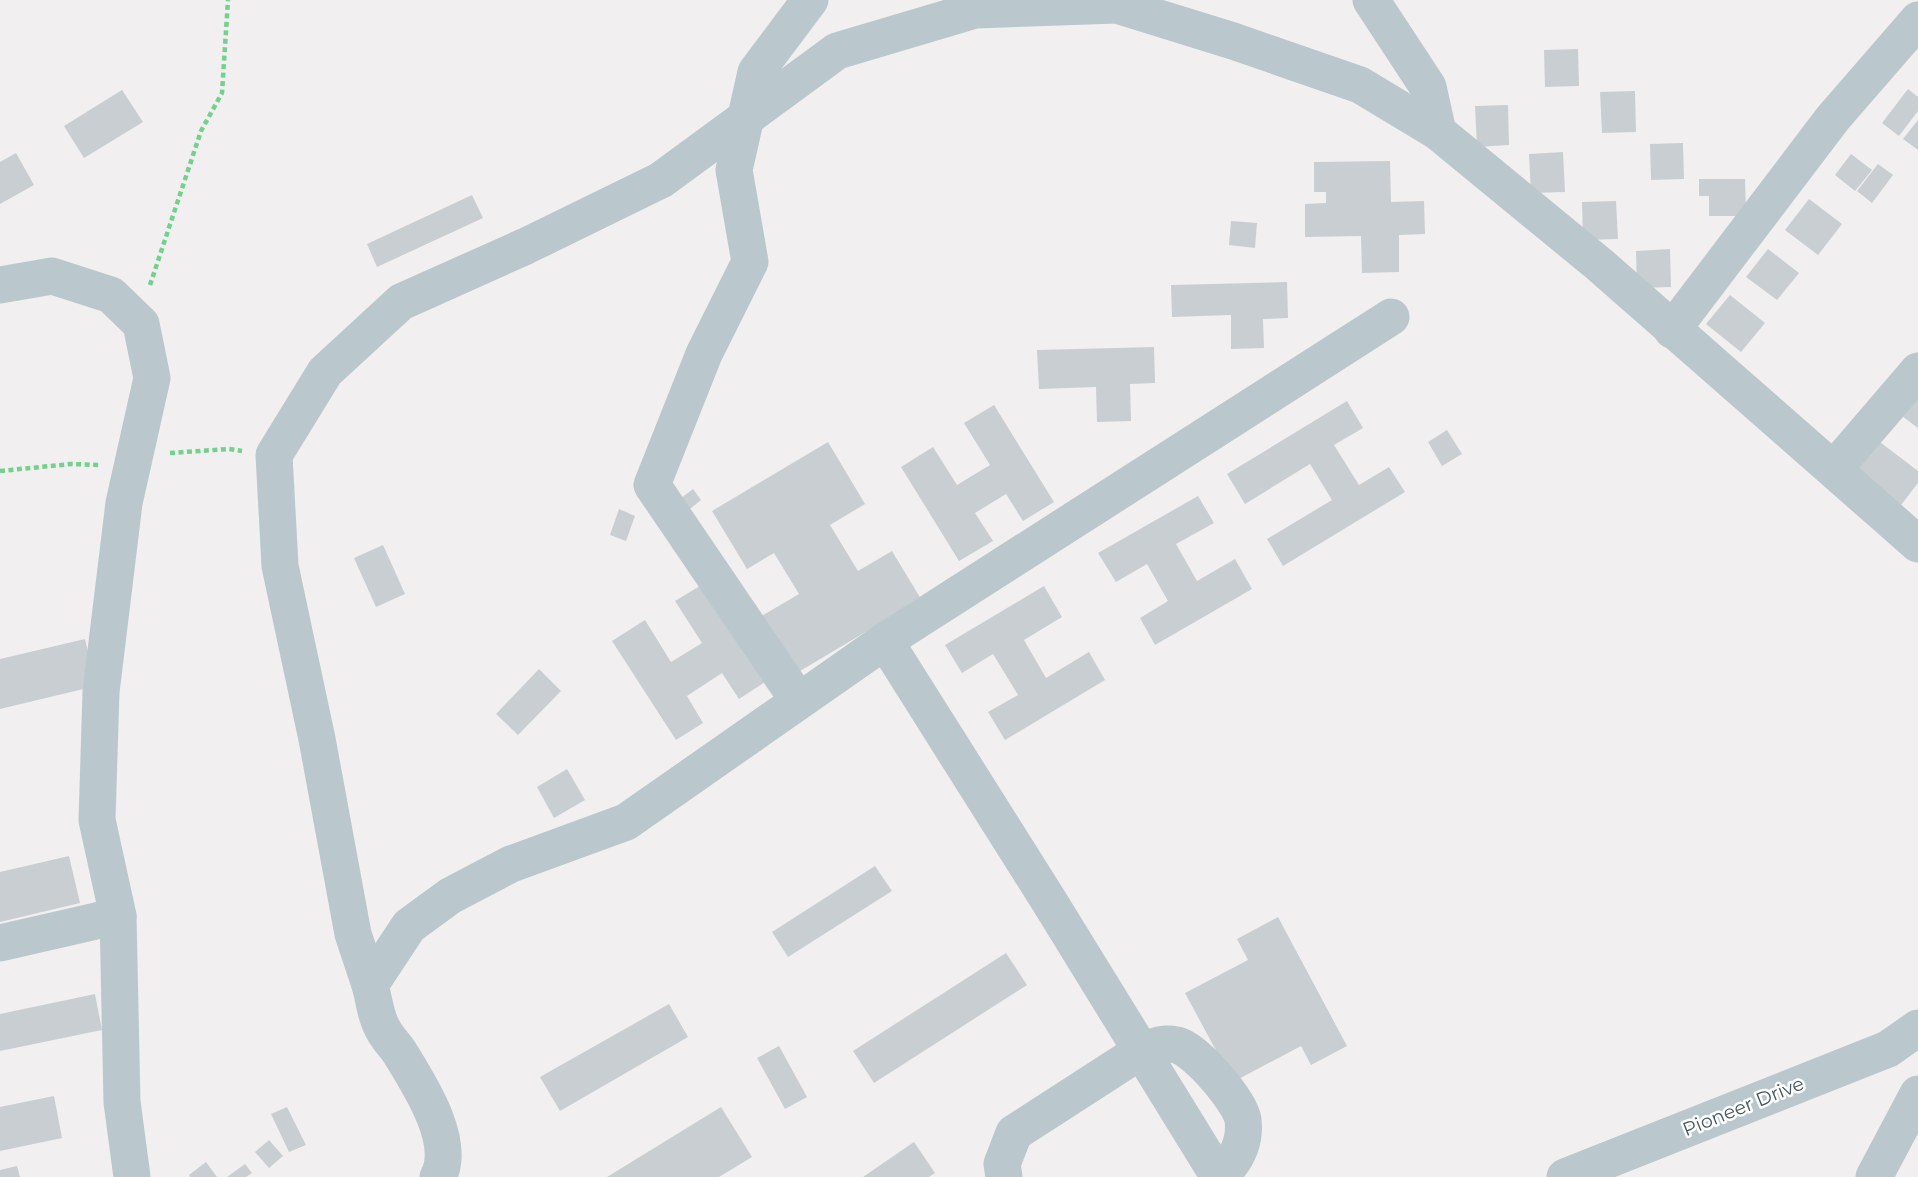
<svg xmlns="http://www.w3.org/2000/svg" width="1918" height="1177" viewBox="0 0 1918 1177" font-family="Montserrat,sans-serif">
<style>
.building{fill:#c9ced2}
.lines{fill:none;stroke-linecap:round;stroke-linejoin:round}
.path{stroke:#71d28c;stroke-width:4.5;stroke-dasharray:5 3.5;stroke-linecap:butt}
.minor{stroke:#bac8cd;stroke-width:37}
.labels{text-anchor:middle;stroke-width:5;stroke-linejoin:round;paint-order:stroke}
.street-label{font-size:19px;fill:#46585e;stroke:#fff}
</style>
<rect width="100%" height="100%" fill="#f2eff0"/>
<g class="building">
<path d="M1578 49 1579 86 1545 87 1544 50Z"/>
<path d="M1908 89 1918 97V111L1899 136 1882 123Z"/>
<path d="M122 90 143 122 84 158 64 126Z"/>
<path d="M1635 91 1636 132 1602 133 1600 92Z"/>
<path d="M1508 105 1509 145 1477 147 1475 106Z"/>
<path d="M1918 120V150L1903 139Z"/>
<path d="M1683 143 1684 179 1651 180 1650 144Z"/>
<path d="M1563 152 1565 192 1531 193 1529 154Z"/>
<path d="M16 153 34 185 0 204V162Z"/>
<path d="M1851 154 1872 170 1855 191 1835 175Z"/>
<path d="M1390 161 1391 202 1424 201 1425 234 1399 235V272L1362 273 1361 236 1305 237V204L1326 203V192H1314V162Z"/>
<path d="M1878 164 1893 175 1872 203 1857 191Z"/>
<path d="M1699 179H1745L1746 216H1709V196H1699Z"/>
<path d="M472 195 483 218 377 267 367 244Z"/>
<path d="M1809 199 1842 224 1818 255 1785 230Z"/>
<path d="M1616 201 1618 239 1583 240 1582 202Z"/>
<path d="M1231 221 1257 223 1255 248 1229 245Z"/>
<path d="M1670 249 1671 287 1637 288 1636 251Z"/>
<path d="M1768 249 1799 273 1777 300 1746 277Z"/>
<path d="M1287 282 1288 318 1263 319 1264 348 1231 349V315L1172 317 1171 285Z"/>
<path d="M1730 295 1765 323 1741 352 1706 324Z"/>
<path d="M1154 347 1155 383 1130 384 1131 421 1097 422 1096 387 1039 389 1037 350Z"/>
<path d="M1918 386V428L1898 413Z"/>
<path d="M1347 401 1363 428 1334 445 1359 485 1389 467 1405 492 1283 566 1267 539 1332 500 1310 464 1245 504 1227 474Z"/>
<path d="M994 405 1054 502 1023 521 1006 494 975 513 993 541 959 561 901 467 933 447 957 485 990 465 964 423Z"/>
<path d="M1447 430 1462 454 1442 466 1428 442Z"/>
<path d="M1876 439 1918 471V483L1901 505 1852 468Z"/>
<path d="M828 442 865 504 830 525 858 571 892 551 921 599 795 674 760 617 799 594 774 553 747 569 712 511Z"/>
<path d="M693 489 701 500 685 513 676 502Z"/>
<path d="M1198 496 1214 523 1176 544 1197 581 1235 559 1252 589 1155 645 1140 618 1168 601 1147 564 1116 582 1098 553Z"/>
<path d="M619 509 635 516 626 541 610 535Z"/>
<path d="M383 545 405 594 376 607 354 558Z"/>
<path d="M703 584 765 682 739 699 722 673 687 696 703 723 676 740 612 641 645 620 671 662 702 643 675 601Z"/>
<path d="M1044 586 1062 617 1024 640 1046 678 1089 652 1105 680 1005 740 988 712 1018 695 993 654 962 673 945 645Z"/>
<path d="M85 639 96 686 0 709V659Z"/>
<path d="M539 669 561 691 518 735 496 714Z"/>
<path d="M567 769 585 800 554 818 537 787Z"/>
<path d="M69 856 80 903 0 922V872Z"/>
<path d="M875 866 892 891 788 957 772 932Z"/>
<path d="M1278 917 1347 1046 1311 1065 1301 1046 1233 1082 1185 993 1248 960 1237 939Z"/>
<path d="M1006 953 1027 985 874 1083 853 1051Z"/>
<path d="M95 994 102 1030 0 1051V1014Z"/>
<path d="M669 1004 688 1037 560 1111 540 1077Z"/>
<path d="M779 1046 807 1097 785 1109 757 1058Z"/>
<path d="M54 1096 62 1138 0 1151V1107Z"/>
<path d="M287 1107 306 1145 289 1152 271 1114Z"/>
<path d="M721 1107 752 1157 719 1177H607Z"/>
<path d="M269 1140 283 1156 269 1168 255 1152Z"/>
<path d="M914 1142 935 1173 929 1177H863Z"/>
<path d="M206 1162 217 1177H190L189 1175Z"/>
<path d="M245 1164 252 1173 246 1177H227Z"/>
<path d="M17 1166 20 1177H0V1170Z"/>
</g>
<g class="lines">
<g class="path">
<path d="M150 285 201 131 222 93 228 0"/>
<path d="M170 453 229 449 242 451"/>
<path d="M0 471 71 464 100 465"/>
</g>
<g class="minor">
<path d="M1371 0 1428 87 1438 132 1600 265 1918 544"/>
<path d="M0 285 52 276 111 295 141 324 152 378 124 503 101 692 97 820 118 916 122 1102 132 1177"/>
<path d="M1672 330 1833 118 1918 20"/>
<path d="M1834 469 1918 371"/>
<path d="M885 641 1049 901 1219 1177"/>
<path d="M798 700 652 485 704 354 750 262 734 170 756 72 810 0"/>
<path d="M0 943 118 916"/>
<path d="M370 985 353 934 317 739 280 566 274 455 325 372 401 302 526 246 661 180 837 51 975 10 1117 5 1233 41 1360 85 1438 132"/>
<path d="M438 1177C457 1142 419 1084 400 1053 395 1045 388 1039 384 1031 376 1019 374 999 370 985L409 926 450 896 511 864 626 822 885 641 1391 317"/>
<path d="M1004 1177 1002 1164 1014 1133 1141 1051C1154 1046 1163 1042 1177 1045 1196 1050 1240 1101 1243 1120 1246 1144 1235 1162 1219 1177"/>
<path d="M1565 1177 1888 1049 1918 1028"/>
<path d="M1874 1177 1918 1094"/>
</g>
</g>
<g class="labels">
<g class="street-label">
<text transform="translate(1743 1106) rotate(-22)" y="7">Pioneer Drive</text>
</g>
</g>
</svg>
